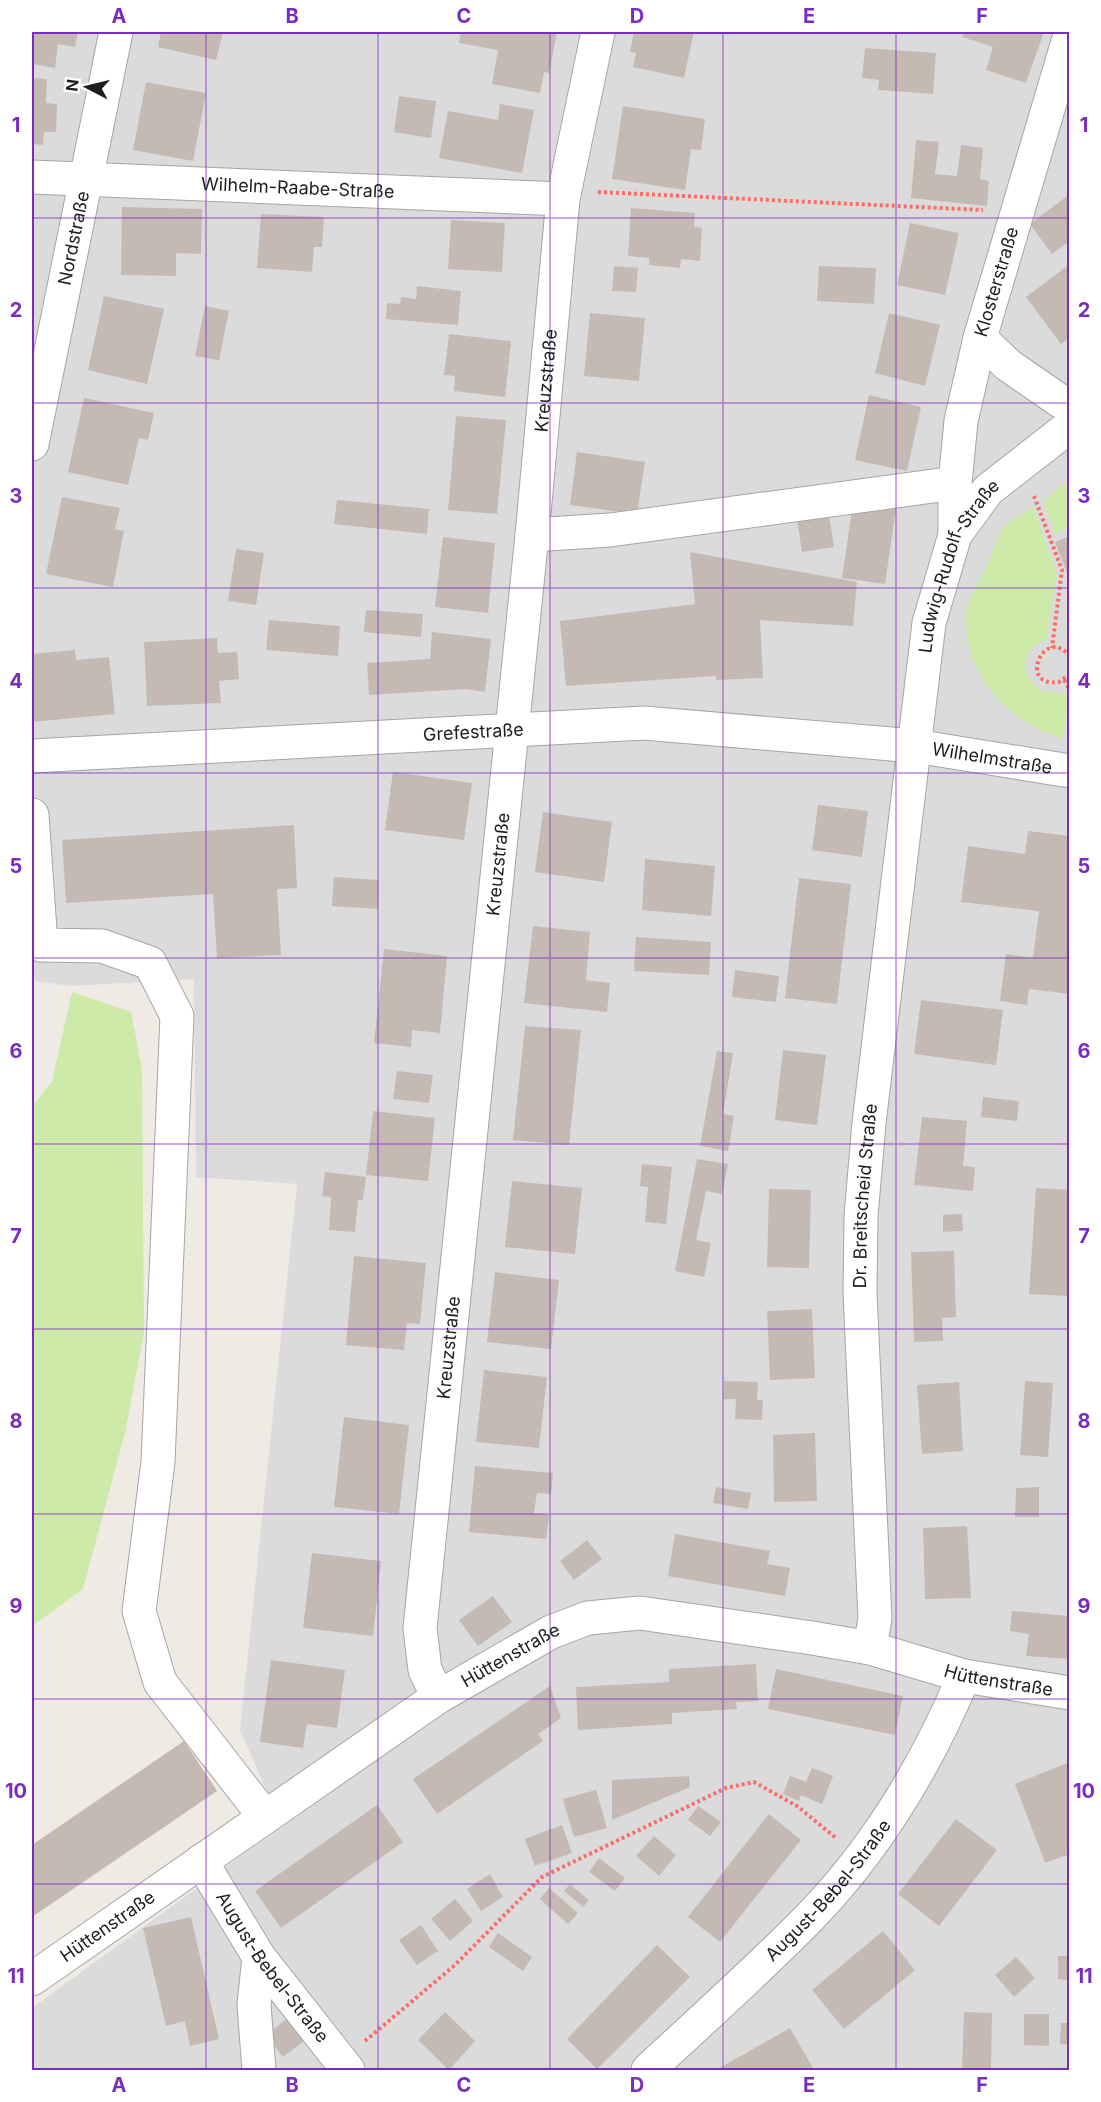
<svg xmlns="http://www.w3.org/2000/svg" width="1101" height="2102" viewBox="0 0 1101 2102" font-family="Inter,sans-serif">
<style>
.residential{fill:#dcdbdb}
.grass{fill:#ceeaa9}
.building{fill:#c4bab3}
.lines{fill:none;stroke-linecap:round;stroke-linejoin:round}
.minor-casing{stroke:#a5a5a5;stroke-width:35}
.path{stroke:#fb6d69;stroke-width:4;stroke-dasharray:3 3;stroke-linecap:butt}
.minor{stroke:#fff;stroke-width:33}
.grid{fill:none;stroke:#7b2cbf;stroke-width:1.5;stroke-opacity:0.55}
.labels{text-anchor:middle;stroke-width:4.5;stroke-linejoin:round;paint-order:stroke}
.street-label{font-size:18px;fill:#1e1e1e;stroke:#fff}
.neatline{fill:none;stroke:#7b2cbf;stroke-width:2}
.grid-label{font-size:20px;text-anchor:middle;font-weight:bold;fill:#7b2cbf}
</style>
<rect width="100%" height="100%" fill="#efebe4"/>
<path class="residential" d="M32 32H1069V2070H32V2008L282 1826 240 1730 297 1184 196 1177 194 979 72 986 32 981Z"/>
<g class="grass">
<path d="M1069 480V527L1055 534 1043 501Z"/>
<path d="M1034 507 1057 576 1046 639C1010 652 1025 700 1064 692L1068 699 1063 739C1011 724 965 677 966 620 966 598 981 580 989 561 993 551 996 540 1001 531 1007 521 1025 513 1034 507Z"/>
<path d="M72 992 131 1012 142 1069 144 1333 125 1433 83 1589 32 1626V1107L52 1081Z"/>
</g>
<g class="building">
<path d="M32 32H78L75 47 58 44 55 68 32 64Z"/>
<path d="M161 32H223L216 60 158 47Z"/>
<path d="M461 32H557L549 73 544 72 540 93 492 84 498 50 459 43Z"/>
<path d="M634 32H694L684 78 633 67 636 53 630 52Z"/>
<path d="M964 32H1044L1026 83 986 70 993 47 962 37Z"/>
<path d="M865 48 936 53 933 94 878 90 879 80 862 78Z"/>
<path d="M32 78 47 79 46 103 57 104 56 132H44L43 145 32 144Z"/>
<path d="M146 82 206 93 193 161 133 150Z"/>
<path d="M399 96 436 101 431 138 394 132Z"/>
<path d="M500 104 534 110 522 173 439 158 448 111 498 120Z"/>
<path d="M623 106 705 119 701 150 691 149 685 190 612 179Z"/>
<path d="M916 140 939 142 935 174 957 176 961 145 983 148 980 179 989 181 987 206 911 198Z"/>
<path d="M1070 194V241L1052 254 1030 224Z"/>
<path d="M122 207 202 209 201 254 176 253V276L121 275Z"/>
<path d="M631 208 695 213 694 227 702 228 700 261 681 259 680 268 649 265V258L628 256Z"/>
<path d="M261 214 324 217 322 247H314L312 272 257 268Z"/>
<path d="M451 220 505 223 502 272 448 269Z"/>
<path d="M910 223 959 233 945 295 897 285Z"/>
<path d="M1070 264V337L1061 344 1026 297Z"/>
<path d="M614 266 638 268 636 292 612 291Z"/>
<path d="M819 266 876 268 874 304 817 301Z"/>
<path d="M417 286 461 291 458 325 386 319 387 303 400 304 401 297 416 299Z"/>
<path d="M104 296 164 309 147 384 88 370Z"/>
<path d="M205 306 229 311 219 360 195 356Z"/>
<path d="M590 313 645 318 639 381 584 376Z"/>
<path d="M889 313 940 325 925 386 875 373Z"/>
<path d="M449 334 511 341 505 397 454 391 455 376 444 375Z"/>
<path d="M869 395 921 407 907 471 855 460Z"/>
<path d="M84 398 154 413 148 440 139 438 128 485 68 472Z"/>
<path d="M456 416 506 420 497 514 448 510Z"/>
<path d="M577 452 645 462 637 514 570 505Z"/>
<path d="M62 497 120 508 115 529 124 531 113 587 46 574Z"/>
<path d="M337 500 429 509 427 534 334 524Z"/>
<path d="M853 503 896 509 885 584 842 578Z"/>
<path d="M828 508 834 547 802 552 796 513Z"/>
<path d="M1070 536V578H1069L1055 542Z"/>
<path d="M443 537 495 543 488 613 435 607Z"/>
<path d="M236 549 264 553 256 605 228 601Z"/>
<path d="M690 552 857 582 853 626 760 620 763 678 716 680V676L566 686 560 621 695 604Z"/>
<path d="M366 610 423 614 421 637 364 632Z"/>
<path d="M269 620 340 626 338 656 266 650Z"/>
<path d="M432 632 491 639 485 692 466 689 369 695 367 663 430 659Z"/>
<path d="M217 638 218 653 237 652 239 679 219 681 221 703 147 706 144 642Z"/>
<path d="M75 650 76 660 109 657 115 714 32 722V654Z"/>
<path d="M393 772 472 783 464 840 385 830Z"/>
<path d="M818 805 868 811 862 857 812 850Z"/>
<path d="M543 812 612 822 604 882 535 872Z"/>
<path d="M294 825 297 888 277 889 281 955 217 958 213 894 66 903 62 840Z"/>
<path d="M1028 831 1070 836V994L1029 989 1027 1005 1000 1001 1006 954 1033 958 1039 911 961 902 968 846 1025 854Z"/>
<path d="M645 859 715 866 711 916 642 910Z"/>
<path d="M334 877 379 880 378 909 332 906Z"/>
<path d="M799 878 851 884 837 1004 785 998Z"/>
<path d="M533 926 590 932 586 980 610 983 607 1012 524 1003Z"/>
<path d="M636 937 711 942 709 975 634 971Z"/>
<path d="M384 949 447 956 440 1033 412 1030 411 1047 374 1043Z"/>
<path d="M735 970 779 976 776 1002 732 997Z"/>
<path d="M921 1000 1003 1010 996 1065 914 1054Z"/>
<path d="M525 1026 581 1030 569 1145 513 1140Z"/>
<path d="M783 1050 826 1055 817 1125 775 1120Z"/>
<path d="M717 1051 733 1053 723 1114 734 1116 728 1151 700 1146Z"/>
<path d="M397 1071 433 1075 429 1103 393 1099Z"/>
<path d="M983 1097 1019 1101 1017 1121 981 1117Z"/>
<path d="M373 1111 435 1118 428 1181 366 1175Z"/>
<path d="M922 1117 967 1121 963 1166 975 1167 973 1191 914 1185Z"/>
<path d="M697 1159 728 1164 722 1194 706 1191 696 1240 711 1243 704 1277 675 1271Z"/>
<path d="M642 1164 672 1167 666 1224 645 1222 648 1187 640 1186Z"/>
<path d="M325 1172 366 1177 363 1200H358L355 1232 329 1230 331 1197 322 1196Z"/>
<path d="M512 1181 582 1188 575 1254 505 1247Z"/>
<path d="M1036 1188 1070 1190 1068 1296 1029 1294Z"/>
<path d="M769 1189 811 1190 809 1268 767 1267Z"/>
<path d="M962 1214 963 1231 943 1232V1215Z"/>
<path d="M954 1251 956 1317 942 1318 943 1341 914 1342 911 1252Z"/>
<path d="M354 1256 426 1263 420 1324 407 1323 404 1350 346 1345Z"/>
<path d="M495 1272 559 1280 551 1349 487 1342Z"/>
<path d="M812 1309 815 1378 770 1380 767 1311Z"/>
<path d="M484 1370 547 1377 539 1448 476 1442Z"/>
<path d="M724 1381 758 1382 757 1400H763L762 1420 735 1419 736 1399H723Z"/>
<path d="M1025 1381 1053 1383 1048 1457 1020 1455Z"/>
<path d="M959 1382 963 1451 922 1454 917 1385Z"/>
<path d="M344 1417 409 1425 399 1514 334 1507Z"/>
<path d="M815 1433 817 1501 774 1502 773 1435Z"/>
<path d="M475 1466 553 1473 551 1494 537 1493 534 1513 549 1515 546 1539 469 1532Z"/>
<path d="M716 1487 751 1493 748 1509 713 1503Z"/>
<path d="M1039 1487V1517H1015L1016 1488Z"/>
<path d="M967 1526 971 1598 925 1599 923 1528Z"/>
<path d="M675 1534 770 1551 767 1564 790 1568 785 1596 668 1576Z"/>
<path d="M587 1540 602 1559 574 1580 560 1561Z"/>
<path d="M312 1553 381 1561 373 1636 303 1628Z"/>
<path d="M493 1596 512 1622 478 1646 459 1620Z"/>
<path d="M1012 1611 1070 1616V1659L1026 1656 1029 1634 1010 1631Z"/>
<path d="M271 1660 345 1670 337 1728 307 1724 303 1748 260 1742Z"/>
<path d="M756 1664 758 1701 736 1702 737 1709 672 1713V1724L578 1730 576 1687 669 1682V1669Z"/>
<path d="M776 1669 903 1696 895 1735 768 1709Z"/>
<path d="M550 1686 561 1718 538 1734 543 1741 437 1814 413 1779Z"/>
<path d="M184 1741 217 1791 32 1917V1845Z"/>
<path d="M1070 1762V1854L1045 1863 1015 1784Z"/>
<path d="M812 1768 833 1776 822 1804 801 1795 799 1801 783 1794 790 1776 806 1782Z"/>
<path d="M689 1776 690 1787 612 1820V1780Z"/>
<path d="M596 1790 607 1828 574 1837 563 1799Z"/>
<path d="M377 1805 403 1842 281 1928 255 1891Z"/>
<path d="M698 1806 721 1822 710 1836 688 1820Z"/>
<path d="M769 1814 801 1840 720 1942 688 1917Z"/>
<path d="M956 1819 997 1850 939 1926 898 1894Z"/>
<path d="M562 1825 572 1853 535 1866 525 1839Z"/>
<path d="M654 1836 676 1855 659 1876 636 1856Z"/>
<path d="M599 1858 625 1878 615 1891 589 1872Z"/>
<path d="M490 1874 503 1897 481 1911 467 1889Z"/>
<path d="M570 1884 589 1900 583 1907 564 1891Z"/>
<path d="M549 1888 578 1913 568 1924 540 1899Z"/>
<path d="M455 1899 473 1921 450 1941 431 1919Z"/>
<path d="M191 1917 219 2039 190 2046 185 2021 166 2026 143 1928Z"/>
<path d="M421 1925 438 1951 417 1965 399 1940Z"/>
<path d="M883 1931 915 1970 844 2029 812 1990Z"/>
<path d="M498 1933 532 1957 523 1971 489 1947Z"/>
<path d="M657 1945 690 1977 597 2069 567 2039Z"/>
<path d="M1058 1956H1070V1980L1058 1979Z"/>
<path d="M1016 1957 1035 1978 1014 1997 995 1975Z"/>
<path d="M445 2012 475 2041 449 2070 418 2040Z"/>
<path d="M964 2012 992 2013 991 2070H962Z"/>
<path d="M1024 2014H1049V2046L1024 2045Z"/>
<path d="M287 2019 304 2041 283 2057 266 2035Z"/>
<path d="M1061 2023H1070V2045L1060 2044Z"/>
<path d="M790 2028 814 2070H716Z"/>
</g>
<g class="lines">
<g class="minor-casing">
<g id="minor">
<path id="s1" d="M32 177 563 199"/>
<path d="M980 338 1008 365 1060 401 1070 403"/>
<path id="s2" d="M32 444 116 32"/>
<path d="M532 535 610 530 955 483"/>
<path id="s3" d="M955 535V483L961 421 980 338 1070 35"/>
<path id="s4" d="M32 756 644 723 915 746 1070 771"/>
<path d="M32 815 41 945 102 946 150 963 177 1016 158 1462 139 1611 160 1682 265 1817"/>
<path id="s5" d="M870 1648 875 1618 860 1293 861 1216 869 1123 929 623 955 535 988 490 1070 426"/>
<path id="s6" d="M438 1697 425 1670 420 1628 532 535 563 199 598 32"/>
<path id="s7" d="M201 1861 259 1957 348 2070"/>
<path d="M259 1957 254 2005 259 2070"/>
<path id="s8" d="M32 1979 438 1697 551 1632 588 1618 640 1613 812 1638 870 1648 964 1676 1070 1693"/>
<path id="s9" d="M648 2070C702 2020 758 1970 810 1917 877 1848 927 1764 964 1676"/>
</g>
</g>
<g class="path">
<path d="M598 192 983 210"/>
<path d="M1034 496 1062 570 1052 648"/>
<path d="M1070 657C1045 623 1016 688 1059 682L1070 674"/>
<path d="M1064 680 1070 690"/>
<path d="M365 2041 455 1965 542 1877 726 1788 754 1782 797 1806 836 1838"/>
</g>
<use href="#minor" class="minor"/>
</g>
<path class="grid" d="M206 32V2070M378 32V2070M550 32V2070M723 32V2070M896 32V2070M32 218H1070M32 403H1070M32 588H1070M32 773H1070M32 958H1070M32 1144H1070M32 1329H1070M32 1514H1070M32 1699H1070M32 1884H1070"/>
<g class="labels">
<g class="street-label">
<text dy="6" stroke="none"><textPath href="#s1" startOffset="266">Wilhelm-Raabe-Straße</textPath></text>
<text dy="6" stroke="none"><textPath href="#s2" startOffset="210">Nordstraße</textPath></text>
<text dy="6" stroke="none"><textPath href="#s3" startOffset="258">Klosterstraße</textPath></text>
<text dy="6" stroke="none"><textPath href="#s6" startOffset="1326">Kreuzstraße</textPath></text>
<text dy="6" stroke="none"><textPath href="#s5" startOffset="1094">Ludwig-Rudolf-Straße</textPath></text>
<text dy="6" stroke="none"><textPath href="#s4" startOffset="442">Grefestraße</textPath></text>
<text dy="6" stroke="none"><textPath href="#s4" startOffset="963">Wilhelmstraße</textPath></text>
<text dy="6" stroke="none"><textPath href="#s6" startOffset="840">Kreuzstraße</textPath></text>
<text dy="6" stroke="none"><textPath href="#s5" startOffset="453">Dr. Breitscheid Straße</textPath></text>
<text dy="6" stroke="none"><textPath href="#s6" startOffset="354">Kreuzstraße</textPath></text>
<text dy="6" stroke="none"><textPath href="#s8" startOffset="578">Hüttenstraße</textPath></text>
<text dy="6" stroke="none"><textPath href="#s8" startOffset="1082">Hüttenstraße</textPath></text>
<text dy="6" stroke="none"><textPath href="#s9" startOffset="255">August-Bebel-Straße</textPath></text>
<text dy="6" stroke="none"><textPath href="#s8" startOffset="92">Hüttenstraße</textPath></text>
<text dy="6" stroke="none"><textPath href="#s7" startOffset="128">August-Bebel-Straße</textPath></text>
</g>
</g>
<rect width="1101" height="2102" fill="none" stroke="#ffffff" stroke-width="66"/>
<g transform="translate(87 87) rotate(277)" stroke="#ffffff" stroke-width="4.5" paint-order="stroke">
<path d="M0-4.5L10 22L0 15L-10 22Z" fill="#1e1e1e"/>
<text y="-9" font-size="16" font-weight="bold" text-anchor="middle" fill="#1e1e1e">N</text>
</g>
<rect x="33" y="33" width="1035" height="2036" class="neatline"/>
<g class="grid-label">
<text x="119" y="23">A</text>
<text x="292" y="23">B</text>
<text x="464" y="23">C</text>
<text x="637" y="23">D</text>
<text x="809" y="23">E</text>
<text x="982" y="23">F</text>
<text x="16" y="132">1</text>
<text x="1084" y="132">1</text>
<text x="16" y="317">2</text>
<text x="1084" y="317">2</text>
<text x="16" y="503">3</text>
<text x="1084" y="503">3</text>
<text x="16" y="688">4</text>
<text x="1084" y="688">4</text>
<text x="16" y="873">5</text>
<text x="1084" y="873">5</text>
<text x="16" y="1058">6</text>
<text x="1084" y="1058">6</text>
<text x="16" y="1243">7</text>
<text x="1084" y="1243">7</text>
<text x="16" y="1428">8</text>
<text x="1084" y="1428">8</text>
<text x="16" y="1613">9</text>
<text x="1084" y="1613">9</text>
<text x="16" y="1798">10</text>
<text x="1084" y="1798">10</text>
<text x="16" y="1983">11</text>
<text x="1084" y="1983">11</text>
<text x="119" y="2092">A</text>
<text x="292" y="2092">B</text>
<text x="464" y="2092">C</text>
<text x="637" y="2092">D</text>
<text x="809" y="2092">E</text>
<text x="982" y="2092">F</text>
</g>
</svg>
